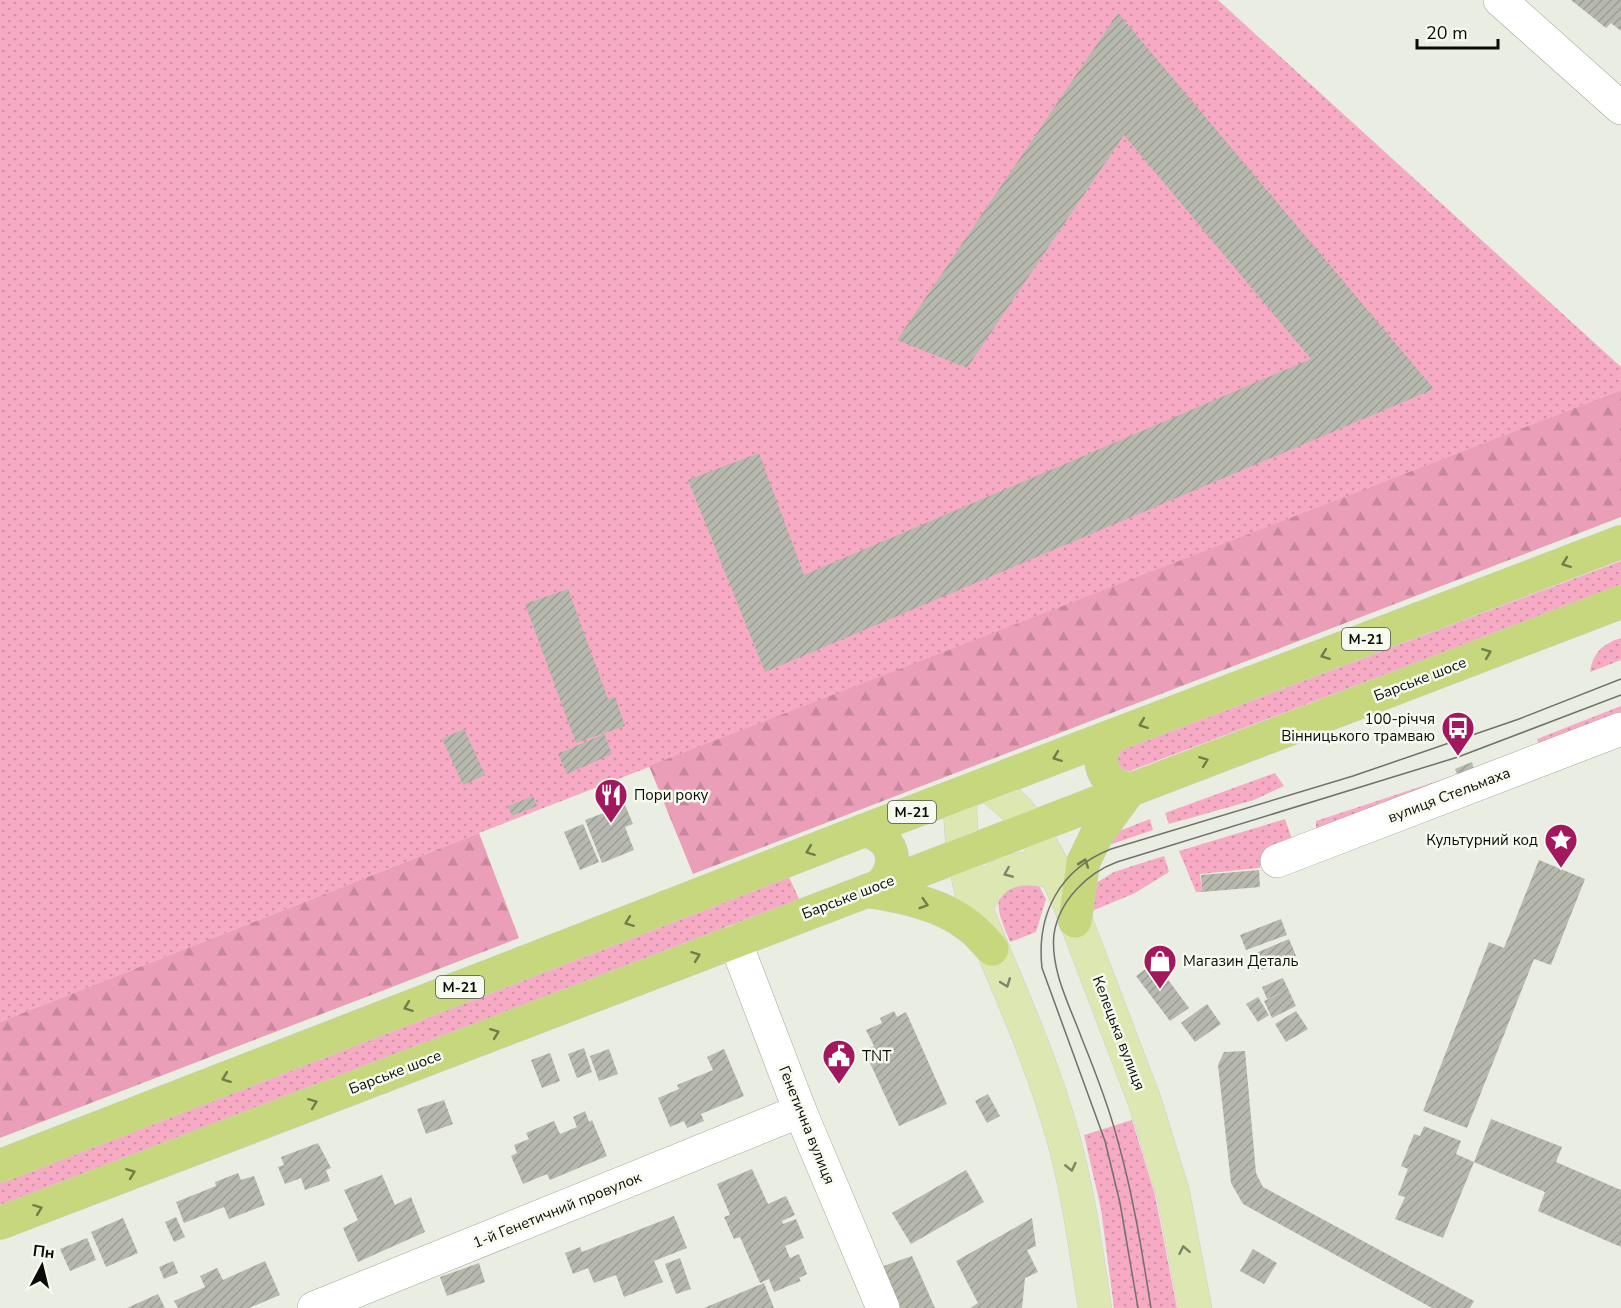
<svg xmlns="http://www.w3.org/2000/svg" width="1621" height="1308" viewBox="0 0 1621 1308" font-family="'Nunito Sans',sans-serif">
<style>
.grass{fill:url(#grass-dots)}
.forest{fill:url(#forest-firs)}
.building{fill:url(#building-hatch)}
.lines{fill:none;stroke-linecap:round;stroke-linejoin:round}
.minor-casing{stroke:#a2a599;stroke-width:34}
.major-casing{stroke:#cecece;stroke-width:34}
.highway-casing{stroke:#cecece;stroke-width:34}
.minor{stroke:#fff;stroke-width:33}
.major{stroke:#dde7b1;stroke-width:33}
.highway{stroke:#c6d77d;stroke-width:33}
.tram{stroke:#70716a;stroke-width:1.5}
.oneway{stroke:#727c48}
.oneway2{stroke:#7e8465}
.labels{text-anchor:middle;stroke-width:5;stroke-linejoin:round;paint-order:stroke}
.shield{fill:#f7faee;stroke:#52534d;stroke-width:1.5}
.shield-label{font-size:14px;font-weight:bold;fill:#0b0c08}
.street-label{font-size:15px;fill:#0b0c08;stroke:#f7faee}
.poi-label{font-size:15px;fill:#0b0c08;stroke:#f7faee;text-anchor:start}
</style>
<defs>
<pattern id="grass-dots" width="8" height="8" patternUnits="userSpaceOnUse" patternTransform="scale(1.5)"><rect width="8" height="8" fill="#f6aac4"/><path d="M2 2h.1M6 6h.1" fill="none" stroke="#d291a7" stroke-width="1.8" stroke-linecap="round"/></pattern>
<pattern id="forest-firs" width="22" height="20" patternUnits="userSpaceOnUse" patternTransform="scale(1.5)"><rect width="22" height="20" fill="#ea9eb8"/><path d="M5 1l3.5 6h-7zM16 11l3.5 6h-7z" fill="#c7879d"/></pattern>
<pattern id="building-hatch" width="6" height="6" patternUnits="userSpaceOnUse" patternTransform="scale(1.5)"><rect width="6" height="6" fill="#b7b9ae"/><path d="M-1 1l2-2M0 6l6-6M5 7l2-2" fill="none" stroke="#9c9e94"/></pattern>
</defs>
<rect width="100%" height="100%" fill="#eaede1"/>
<g class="grass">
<path d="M0 0H1218L1621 367V390L479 833 0 1022Z"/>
<path d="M1621 561V585L1130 771 1121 770 1116 760 1122 749Z"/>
<path d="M1621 638V660L1590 672C1593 652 1603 644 1621 638Z"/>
<path d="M1621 706V713L1539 746 1537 739Z"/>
<path d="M1275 773 1284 786 1254 800 1169 824 1165 813Z"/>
<path d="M1453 776 1316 833V821Z"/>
<path d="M1150 819 1153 830 1103 847 1119 831Z"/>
<path d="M1285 819 1293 842 1272 850 1259 868 1200 874 1202 892H1196L1179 851Z"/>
<path d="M1164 856 1169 872 1135 893 1092 911 1093 885 1114 872Z"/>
<path d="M782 862 806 914 0 1223V1166Z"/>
<path d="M1006 884 1039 886 1046 899 1036 932 1010 942C1002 920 991 905 1006 884Z"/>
<path d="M1132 1120 1155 1195 1177 1308H1114L1101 1209 1084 1135Z"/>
</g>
<g class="forest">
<path d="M1621 390V517L693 874 649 766Z"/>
<path d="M479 833 519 938 0 1138V1022Z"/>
</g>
<g class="building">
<path d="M1571 0H1621V31L1611 23 1606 28Z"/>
<path d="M1118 13 1434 389 765 672 688 480 759 453 804 575 1311 359 1124 135 967 368 897 340Z"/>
<path d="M568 589 608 699 615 697 625 726 576 743 525 604Z"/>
<path d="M464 729 485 775 463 785 442 739Z"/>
<path d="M604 734 612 754 567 774 558 754Z"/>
<path d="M1472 762 1474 770 1458 777 1455 769Z"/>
<path d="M533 796 537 806 512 816 508 806Z"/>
<path d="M625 805 633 824 625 827 634 850 602 863 585 820Z"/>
<path d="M583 824 599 862 580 870 564 832Z"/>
<path d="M1539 860 1585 879 1551 965 1534 959 1467 1128 1423 1111 1489 942 1504 948Z"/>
<path d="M1259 870 1260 887 1202 892 1201 875Z"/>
<path d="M1281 919 1287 935 1246 950 1240 935Z"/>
<path d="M1289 939 1296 956 1256 972 1249 956Z"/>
<path d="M1155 962 1189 1008 1170 1021 1136 976Z"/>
<path d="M1283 978 1296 1006 1272 1018 1264 1001 1284 992 1267 999 1262 987Z"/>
<path d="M1258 997 1269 1015 1258 1022 1246 1004Z"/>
<path d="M1207 1004 1221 1024 1195 1042 1181 1023Z"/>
<path d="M894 1011 897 1017 906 1012 947 1104 899 1126 864 1050 874 1046 866 1030 882 1023 880 1018Z"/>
<path d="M1296 1011 1308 1029 1286 1042 1275 1024Z"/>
<path d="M584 1048 592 1072 577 1078 568 1054Z"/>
<path d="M609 1049 618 1074 599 1081 590 1056Z"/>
<path d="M724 1049 744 1096 701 1114 704 1121 687 1128 684 1121 670 1127 658 1098 679 1089 677 1085 713 1070 707 1057Z"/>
<path d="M1245 1051 1256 1173 1263 1187 1474 1301 1470 1308H1432L1243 1204 1231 1183 1218 1065 1224 1052Z"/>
<path d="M550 1053 560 1081 542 1088 531 1060Z"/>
<path d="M988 1094 1000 1116 987 1123 975 1101Z"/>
<path d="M444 1100 453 1124 426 1134 417 1109Z"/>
<path d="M585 1111 589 1122 592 1120 607 1156 550 1180 547 1174 523 1184 511 1156 517 1153 514 1145 529 1139 526 1133 554 1121 560 1134 577 1127 573 1117Z"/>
<path d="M1491 1119 1562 1147 1556 1162 1621 1190V1247L1538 1211 1545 1192 1474 1162 1443 1238 1395 1219 1405 1197 1398 1195 1408 1169 1401 1166 1414 1134 1420 1136 1424 1126 1461 1141 1456 1154 1474 1162Z"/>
<path d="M318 1143 331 1168 326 1170 330 1181 305 1190 301 1178 285 1184 278 1167 284 1165 281 1157Z"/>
<path d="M752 1169 768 1204 786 1196 795 1215 782 1221 783 1224 796 1219 804 1238 785 1246 790 1258 799 1254 807 1274 799 1278 801 1281 774 1292 769 1279 760 1283 740 1237 734 1239 724 1217 730 1215 717 1184Z"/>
<path d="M966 1170 984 1202 911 1244 892 1213Z"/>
<path d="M238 1173 241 1180 254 1176 265 1205 229 1219 224 1207 184 1223 176 1202 216 1186 215 1182Z"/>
<path d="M382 1175 395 1205 411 1197 425 1232 358 1262 343 1228 358 1220 344 1190Z"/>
<path d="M674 1216 687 1248 654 1261 663 1282 624 1297 616 1275 594 1283 588 1268 573 1274 565 1253 580 1247 582 1252Z"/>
<path d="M176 1217 185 1237 174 1242 165 1222Z"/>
<path d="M123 1218 138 1253 106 1267 91 1232Z"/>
<path d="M1032 1218 1036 1246 1027 1250 1038 1272 1025 1278 1022 1308H970L978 1303 956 1261Z"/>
<path d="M87 1238 96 1260 70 1271 60 1249Z"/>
<path d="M1253 1249 1277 1263 1264 1284 1240 1271Z"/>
<path d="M912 1256 935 1308H895L878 1268Z"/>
<path d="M680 1258 691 1289 676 1294 665 1264Z"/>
<path d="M173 1261 178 1273 164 1279 159 1267Z"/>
<path d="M265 1261 280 1295 249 1308H178L174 1301 205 1287 200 1276 217 1268 223 1280Z"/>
<path d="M479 1263 485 1282 447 1296 440 1277Z"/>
<path d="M764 1283 774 1308H704Z"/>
<path d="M158 1294 165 1308H127Z"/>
</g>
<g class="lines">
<g class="minor-casing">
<g id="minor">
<path d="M1500 0 1621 108"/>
<path d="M1277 861 1621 729"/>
<path d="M735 941 800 1111 883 1308"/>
<path d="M314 1308 800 1111"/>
</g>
</g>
<g class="major-casing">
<g id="major">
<path d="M987 784C998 794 1012 803 1021 815 1041 840 1055 871 1068 900L1145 1102 1173 1193 1195 1308"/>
<path d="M960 794C960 838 964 867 976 909 1007 985 1043 1062 1064 1141 1079 1196 1086 1252 1095 1308"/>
<path d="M976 909C991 869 1018 863 1057 873"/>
</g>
</g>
<g class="highway-casing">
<g id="highway">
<path d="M1111 737C1093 759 1101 784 1130 789"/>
<path d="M865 830C892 838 901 861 882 884"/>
<path d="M867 891C900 896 942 904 969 926 977 932 985 941 992 949"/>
<path d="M1075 921 1083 863 1096 836 1130 789"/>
<path d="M0 1166 865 830 1621 542"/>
<path d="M0 1223 1621 602"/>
</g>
</g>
<use href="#minor" class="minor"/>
<use href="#major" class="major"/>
<use href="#highway" class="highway"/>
<g class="tram">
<path d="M1138 1308 1120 1203 1105 1141 1042 968C1036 914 1060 869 1111 849L1353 776 1519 719 1621 679"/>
<path d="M1151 1308C1142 1251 1133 1194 1117 1138 1108 1104 1095 1071 1082 1039 1070 1006 1050 970 1054 934 1059 901 1087 873 1117 862L1458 757 1621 695"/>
</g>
</g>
<defs><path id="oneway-chevron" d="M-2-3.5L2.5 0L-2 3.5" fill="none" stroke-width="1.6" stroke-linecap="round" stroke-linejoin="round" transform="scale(1.5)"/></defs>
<g class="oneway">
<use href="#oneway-chevron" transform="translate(1566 563) rotate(159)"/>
<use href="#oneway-chevron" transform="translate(1487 653) rotate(-21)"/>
<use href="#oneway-chevron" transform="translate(1325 655) rotate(159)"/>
<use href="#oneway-chevron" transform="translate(1143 724) rotate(159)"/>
<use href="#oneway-chevron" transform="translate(1057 757) rotate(159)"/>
<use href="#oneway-chevron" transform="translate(1204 761) rotate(-21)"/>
<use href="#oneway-chevron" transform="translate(810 851) rotate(159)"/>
<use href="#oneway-chevron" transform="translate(1084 863) rotate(-71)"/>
<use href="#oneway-chevron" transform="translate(924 904) rotate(17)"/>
<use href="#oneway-chevron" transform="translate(629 922) rotate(159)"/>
<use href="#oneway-chevron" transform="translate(696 956) rotate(-21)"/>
<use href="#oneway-chevron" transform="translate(408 1007) rotate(159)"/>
<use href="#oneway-chevron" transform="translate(495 1033) rotate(-21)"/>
<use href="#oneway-chevron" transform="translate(226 1078) rotate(159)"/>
<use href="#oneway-chevron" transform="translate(313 1103) rotate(-21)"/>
<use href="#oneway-chevron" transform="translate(131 1173) rotate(-21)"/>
<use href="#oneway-chevron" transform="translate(38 1209) rotate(-21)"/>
</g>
<g class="oneway2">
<use href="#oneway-chevron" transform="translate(1008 873) rotate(157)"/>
<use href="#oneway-chevron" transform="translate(1006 983) rotate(69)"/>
<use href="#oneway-chevron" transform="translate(1071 1167) rotate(77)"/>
<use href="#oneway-chevron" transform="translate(1184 1250) rotate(-101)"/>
</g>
<defs>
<g id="bus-pin" transform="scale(1.725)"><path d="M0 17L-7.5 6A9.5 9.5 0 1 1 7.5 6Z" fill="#a3175e" stroke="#f7faee"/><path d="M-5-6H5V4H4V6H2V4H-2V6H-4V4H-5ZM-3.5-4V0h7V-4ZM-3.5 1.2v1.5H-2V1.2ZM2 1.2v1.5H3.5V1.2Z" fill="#fff"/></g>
<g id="restaurant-pin" transform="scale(1.725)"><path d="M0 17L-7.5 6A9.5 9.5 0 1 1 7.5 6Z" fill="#a3175e" stroke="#f7faee"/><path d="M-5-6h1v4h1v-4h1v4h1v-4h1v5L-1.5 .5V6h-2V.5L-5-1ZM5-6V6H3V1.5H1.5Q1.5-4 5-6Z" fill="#fff"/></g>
<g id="sight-pin" transform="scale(1.725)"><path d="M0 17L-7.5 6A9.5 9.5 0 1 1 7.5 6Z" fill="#a3175e" stroke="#f7faee"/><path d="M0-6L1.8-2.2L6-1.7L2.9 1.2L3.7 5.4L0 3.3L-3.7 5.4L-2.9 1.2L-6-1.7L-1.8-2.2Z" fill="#fff"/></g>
<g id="shop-pin" transform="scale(1.725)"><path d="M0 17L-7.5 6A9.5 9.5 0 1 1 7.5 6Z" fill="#a3175e" stroke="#f7faee"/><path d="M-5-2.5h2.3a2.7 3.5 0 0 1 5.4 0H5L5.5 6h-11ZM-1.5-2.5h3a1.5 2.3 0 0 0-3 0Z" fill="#fff"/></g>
<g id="civic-pin" transform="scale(1.725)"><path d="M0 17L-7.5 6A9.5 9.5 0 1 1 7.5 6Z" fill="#a3175e" stroke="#f7faee"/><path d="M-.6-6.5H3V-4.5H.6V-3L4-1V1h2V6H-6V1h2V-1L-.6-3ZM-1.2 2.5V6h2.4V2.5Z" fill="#fff"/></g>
</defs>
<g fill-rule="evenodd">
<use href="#bus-pin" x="1458" y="728"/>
<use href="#restaurant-pin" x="611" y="795"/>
<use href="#sight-pin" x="1561" y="840"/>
<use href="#shop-pin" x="1160" y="961"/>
<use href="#civic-pin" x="839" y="1056"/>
</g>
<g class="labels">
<g class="shield">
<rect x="1342" y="628" width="48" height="22" rx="4.5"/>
<rect x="888" y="801" width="48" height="22" rx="4.5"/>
<rect x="436" y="976" width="48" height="22" rx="4.5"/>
</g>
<g class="shield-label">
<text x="1366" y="644">М-21</text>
<text x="912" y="817">М-21</text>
<text x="460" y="992">М-21</text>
</g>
<g class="street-label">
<text transform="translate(1420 679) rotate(-21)" y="5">Барське шосе</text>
<text transform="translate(1449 795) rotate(-21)" y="5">вулиця Стельмаха</text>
<text transform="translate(848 897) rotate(-21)" y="5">Барське шосе</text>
<text transform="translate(1119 1033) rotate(69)" y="5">Келецька вулиця</text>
<text transform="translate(395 1072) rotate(-21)" y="5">Барське шосе</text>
<text transform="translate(807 1125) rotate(68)" y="5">Генетична вулиця</text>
<text transform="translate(557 1210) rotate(-22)" y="5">1-й Генетичний провулок</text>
</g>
<g class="poi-label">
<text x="1435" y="724" text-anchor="end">100-річчя<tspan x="1435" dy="17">Вінницького трамваю</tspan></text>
<text x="634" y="800">Пори року</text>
<text x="1538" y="845" text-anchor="end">Культурний код</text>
<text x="1183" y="966">Магазин Деталь</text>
<text x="862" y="1061">TNT</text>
</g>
</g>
<g transform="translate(42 1266) rotate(7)" stroke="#f7faee" stroke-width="4.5" paint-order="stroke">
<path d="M0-4.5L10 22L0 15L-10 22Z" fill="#0b0c08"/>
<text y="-9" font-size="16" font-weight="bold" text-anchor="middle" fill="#0b0c08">Пн</text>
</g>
<path d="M1417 39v9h81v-9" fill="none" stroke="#0b0c08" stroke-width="3"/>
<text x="1426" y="39" font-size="18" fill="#0b0c08" stroke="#f7faee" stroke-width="4.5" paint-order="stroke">20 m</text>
</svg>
